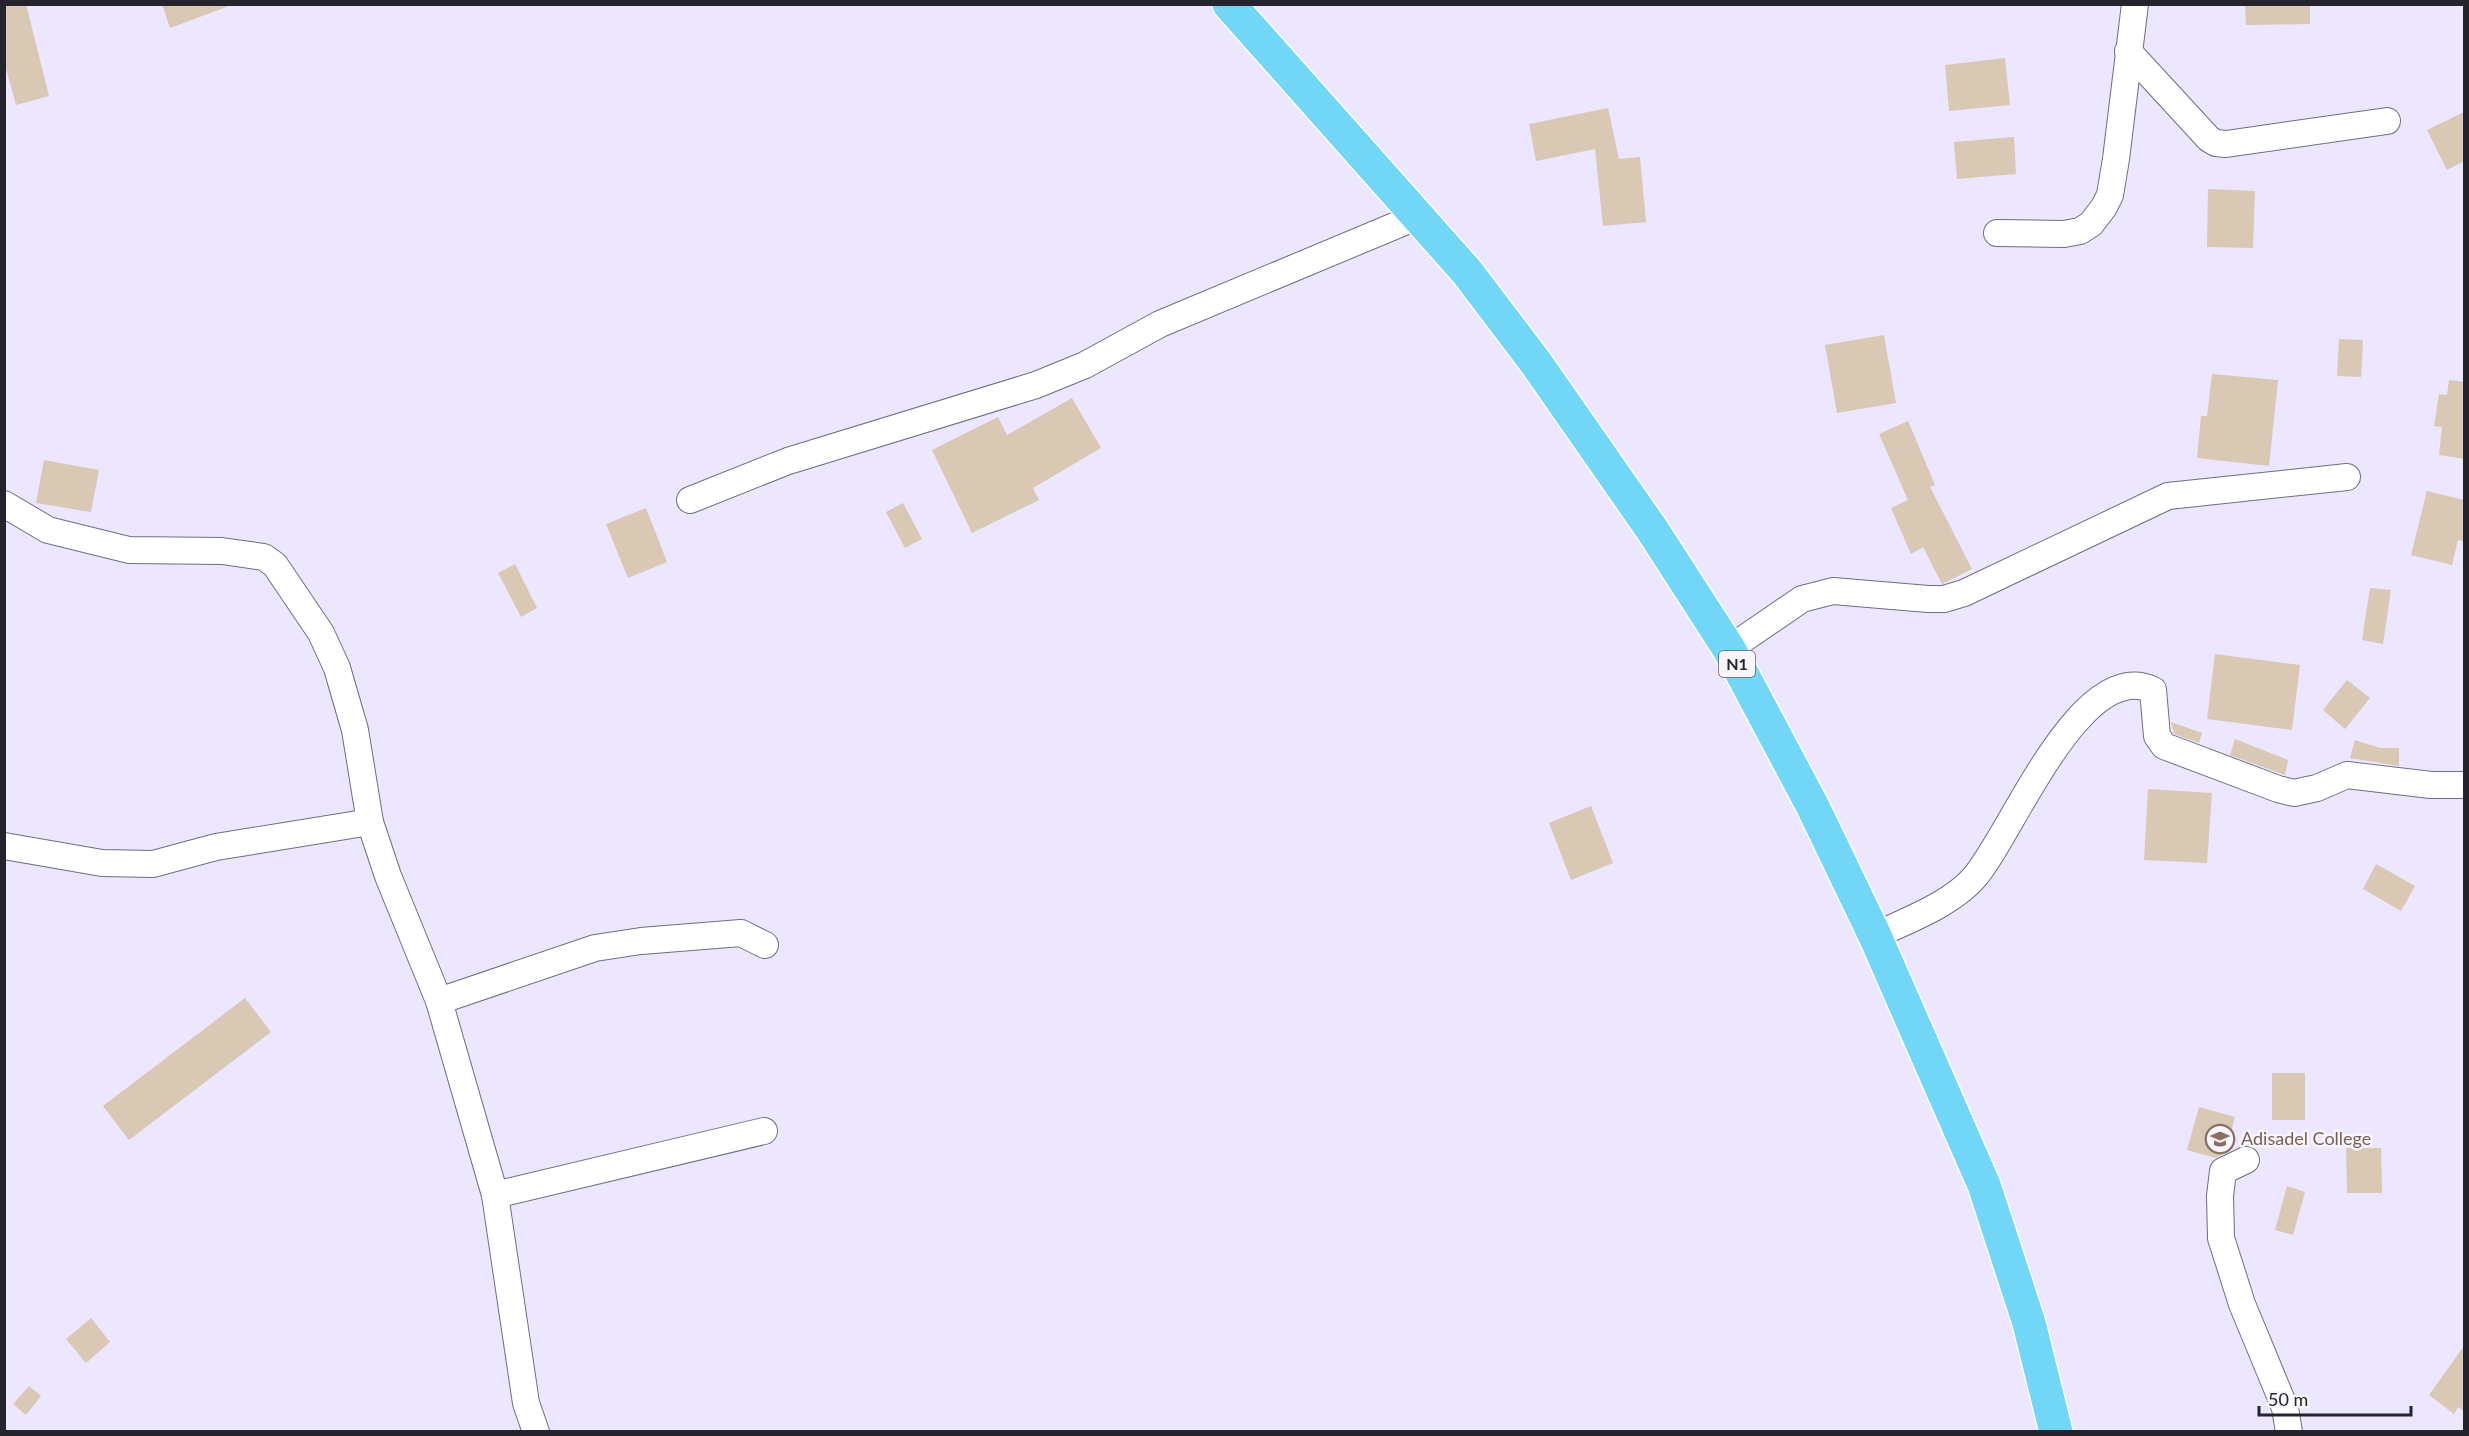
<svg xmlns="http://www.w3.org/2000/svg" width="2469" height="1436" viewBox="0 0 2469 1436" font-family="Lato,sans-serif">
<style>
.building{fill:#d9c8b4}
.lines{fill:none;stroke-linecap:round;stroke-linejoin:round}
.minor-casing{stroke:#726c81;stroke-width:28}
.highway-casing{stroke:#fff;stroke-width:36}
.minor{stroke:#fff;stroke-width:26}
.highway{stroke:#72d6f7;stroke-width:33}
.labels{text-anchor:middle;stroke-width:5;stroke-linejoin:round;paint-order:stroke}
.shield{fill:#f8f6fb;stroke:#64626a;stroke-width:1.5}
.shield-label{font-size:16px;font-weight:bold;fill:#25232c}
.education-label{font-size:18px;fill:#785e54;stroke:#f8f6fb;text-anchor:start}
</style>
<rect width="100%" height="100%" fill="#ece6fe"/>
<g class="building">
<path d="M4 4H26L49 96 16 105 4 61Z"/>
<path d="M162 4H229V6L170 28Z"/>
<path d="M2245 4H2310V24L2246 25Z"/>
<path d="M2005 58 2010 105 1949 111 1945 65Z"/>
<path d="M1608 108 1619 159 1640 157 1646 222 1603 226 1595 149 1536 161 1529 124Z"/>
<path d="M2464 112V161L2447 170 2427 130Z"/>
<path d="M2014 137 2016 174 1957 179 1954 142Z"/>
<path d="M2208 189 2255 191 2253 248 2207 247Z"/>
<path d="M1884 335 1896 403 1837 413 1825 345Z"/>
<path d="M2339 339 2363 340 2361 377 2337 376Z"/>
<path d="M2212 374 2278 380 2269 466 2197 458 2201 416H2207Z"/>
<path d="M2449 380 2464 382V459L2439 455 2442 427 2434 426 2439 394 2447 395Z"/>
<path d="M1072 398 1101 448 1033 488 1039 500 972 533 932 450 998 417 1007 435Z"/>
<path d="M1908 421 1935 485 1930 487 1972 569 1942 584 1923 547 1911 554 1891 508 1908 500 1879 434Z"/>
<path d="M44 460 99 470 91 512 36 503Z"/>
<path d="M2427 491 2464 500V541L2458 540 2452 565 2411 555Z"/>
<path d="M903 503 922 539 905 548 886 512Z"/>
<path d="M646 508 667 562 628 578 606 524Z"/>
<path d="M515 564 537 608 521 617 498 573Z"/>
<path d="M2370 588 2391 590 2383 644 2362 640Z"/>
<path d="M2215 654 2300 665 2292 730 2207 719Z"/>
<path d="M2347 680 2370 698 2345 729 2323 710Z"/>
<path d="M2171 722 2202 733 2199 743 2174 734Z"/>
<path d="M2235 739 2288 760 2285 775 2230 755Z"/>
<path d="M2355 740 2380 748H2399V766L2350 758Z"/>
<path d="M2148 789 2212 793 2207 863 2144 860Z"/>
<path d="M1591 806 1613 863 1571 880 1549 823Z"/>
<path d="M2376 864 2415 886 2401 911 2363 889Z"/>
<path d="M245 998 271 1032 129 1140 103 1106Z"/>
<rect x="2272" y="1073" width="33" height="47"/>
<path d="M2199 1107 2235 1117 2225 1153 2216 1158 2187 1150Z"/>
<path d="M2346 1148H2381L2382 1193H2347Z"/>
<path d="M2287 1186 2305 1192 2293 1235 2275 1230Z"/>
<path d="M91 1318 110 1342 86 1363 66 1339Z"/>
<path d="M2464 1346V1411L2458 1407 2454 1414 2429 1395Z"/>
<path d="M29 1386 41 1396 26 1415 13 1404Z"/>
</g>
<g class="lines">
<g class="minor-casing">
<g id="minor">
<path d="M2128 51 2209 139 2216 143 2226 144 2387 121"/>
<path d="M1997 233 2064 234 2080 231 2091 224 2104 207 2110 195 2116 159 2135 4"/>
<path d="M690 500 788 461 1036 385 1085 365 1160 324 1416 217"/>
<path d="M4 504 48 530 129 550 222 551 264 557 275 565 321 633 337 668 355 730 370 822 388 876 439 1001 495 1195 526 1403 536 1432"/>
<path d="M1729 649 1802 599 1833 591 1928 599H1944L1964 593 2168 496 2347 477"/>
<path d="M4 846 102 863 153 864 216 847 370 822"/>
<path d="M1875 936C1907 920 1948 906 1973 879 2010 839 2080 655 2153 690L2157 736 2164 746 2278 789 2294 793 2317 788 2347 775 2431 785H2464"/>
<path d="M439 1001 595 948 641 941 741 933 765 945"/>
<path d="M2246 1160 2223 1171 2220 1196 2221 1238 2242 1304 2285 1408 2289 1432"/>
<path d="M495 1195 764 1131"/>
</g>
</g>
<g class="highway-casing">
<path id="highway" d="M1229 4 1467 272 1536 363 1653 531 1729 649 1813 807 1875 936 1984 1185 2029 1323 2056 1432"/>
</g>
<use href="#minor" class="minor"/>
<use href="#highway" class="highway"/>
</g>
<defs>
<g id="school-ring" transform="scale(1.5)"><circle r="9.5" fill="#f8f6fb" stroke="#8d6e63" stroke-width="1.5"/><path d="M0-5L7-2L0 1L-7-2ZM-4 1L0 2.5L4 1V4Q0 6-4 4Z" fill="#8d6e63"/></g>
</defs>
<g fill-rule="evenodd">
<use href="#school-ring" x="2220" y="1139"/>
</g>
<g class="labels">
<rect class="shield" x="1719" y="651" width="36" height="26" rx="4.5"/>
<g class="shield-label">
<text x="1737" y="670">N1</text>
</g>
<g class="education-label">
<text x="2241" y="1145">Adisadel College</text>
</g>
</g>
<rect width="2469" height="1436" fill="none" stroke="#25232c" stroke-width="12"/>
<path d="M2259 1406v9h152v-9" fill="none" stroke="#25232c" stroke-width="3"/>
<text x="2268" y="1406" font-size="18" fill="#25232c" stroke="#f8f6fb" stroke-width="4.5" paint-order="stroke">50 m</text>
</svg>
